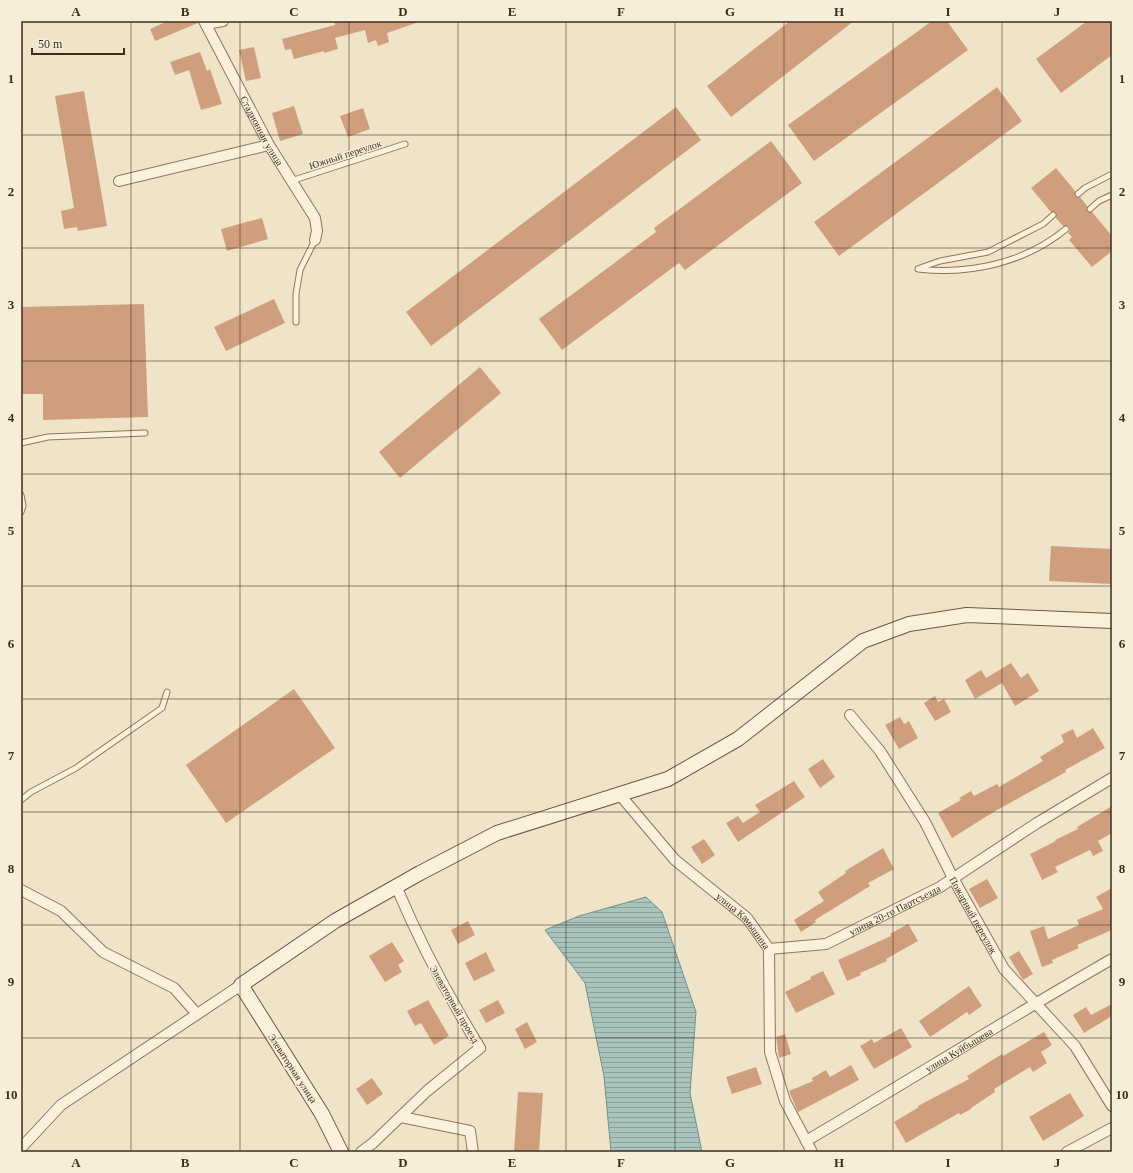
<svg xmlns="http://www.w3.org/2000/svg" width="1133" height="1173" viewBox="0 0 1133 1173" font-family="'Times New Roman',serif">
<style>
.water{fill:url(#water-rules);stroke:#6f938a}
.building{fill:#cf9f7d}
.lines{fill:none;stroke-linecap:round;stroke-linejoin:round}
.lane-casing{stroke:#8d765c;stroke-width:7}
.street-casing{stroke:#8d765c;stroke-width:12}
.secondary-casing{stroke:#6f573f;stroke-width:16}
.lane{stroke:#faf1dc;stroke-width:5}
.street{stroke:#faf1dc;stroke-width:10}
.secondary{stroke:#faf1dc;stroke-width:14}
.grid{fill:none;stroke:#3d2e20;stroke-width:1;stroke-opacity:0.55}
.labels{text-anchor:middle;stroke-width:3;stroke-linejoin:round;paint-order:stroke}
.street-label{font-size:10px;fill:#3d2e20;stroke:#f7eed8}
.neatline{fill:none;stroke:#3d2e20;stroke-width:1.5}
.grid-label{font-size:13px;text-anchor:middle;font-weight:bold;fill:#3d2e20}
</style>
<defs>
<pattern id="water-rules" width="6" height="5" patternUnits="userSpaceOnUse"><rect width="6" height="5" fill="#a9c4bc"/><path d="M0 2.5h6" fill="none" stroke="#8ba098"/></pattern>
</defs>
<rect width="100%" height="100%" fill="#f0e4c8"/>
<path class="water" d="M646 897 662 912 696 1012 690 1093 702 1152H611L604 1076 585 983 545 930 579 916Z"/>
<g class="building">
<path d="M168 21H198V23L155 41 150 29Z"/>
<path d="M334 21H416V23L387 33 389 42 378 46 376 40 368 43 365 30 335 38 338 49 324 53V51L294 59 291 49 285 50 282 39 335 25Z"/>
<path d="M790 21H854L731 117 707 86Z"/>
<path d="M932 21H947L968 50 814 161 788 125Z"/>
<path d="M1087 21H1112V55L1061 93 1036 59Z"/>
<path d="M254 47 261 78 246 81 239 50Z"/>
<path d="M200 52 207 71 210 69 222 104 201 110 189 70 175 75 170 62Z"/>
<path d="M997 87 1022 121 839 256 814 222Z"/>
<path d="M84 91 107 226 78 231 77 227 64 229 61 211 74 208 55 96Z"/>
<path d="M294 106 303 134 280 141 272 113Z"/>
<path d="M676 107 701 140 431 346 406 312Z"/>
<path d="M363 108 370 129 348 137 340 116Z"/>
<path d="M771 141 802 183 685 270 679 263 562 350 539 319 656 232 654 228Z"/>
<path d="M1056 168 1075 191V196L1080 197 1087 206V211L1092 212 1112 236V251L1092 267 1069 240 1072 237 1068 233 1070 230 1069 226H1063L1056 218V213L1051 212 1031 188Z"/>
<path d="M262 218 268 239 227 251 221 229Z"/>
<path d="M274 299 285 323 226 351 214 327Z"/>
<path d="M144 304 148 417 43 420V394H21V307Z"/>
<path d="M480 367 501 393 400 478 379 452Z"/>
<path d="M1051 546 1112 549V584L1049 581Z"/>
<path d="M1011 663 1021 678 1028 673 1039 691 1015 706 1002 683 975 699 965 680 981 670 986 678Z"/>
<path d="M294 689 335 748 226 823 186 765Z"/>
<path d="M935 696 938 702 944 699 951 712 935 721 924 703Z"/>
<path d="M900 717 904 724 909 721 918 738 899 749 885 725Z"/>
<path d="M1093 728 1105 748 1065 770 1066 772 997 810 952 838 938 813 961 800 959 798 971 791 974 796 997 784 999 787 1043 761 1040 757 1064 742 1061 735 1073 729 1077 738Z"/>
<path d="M823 759 835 777 820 788 808 769Z"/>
<path d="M794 781 805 797 738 842 726 823 738 816 743 823 760 812 755 805Z"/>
<path d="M1112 806V833L1098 841 1103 851 1093 856 1090 850 1055 867 1058 872 1042 880 1030 854 1056 841 1055 840 1078 829 1077 827Z"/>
<path d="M704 839 715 855 702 864 691 847Z"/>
<path d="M883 848 894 869 868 883 870 886 815 920 816 922 801 932 794 920 824 901 818 892 846 873 845 871Z"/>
<path d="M987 879 998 898 980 908 969 889Z"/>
<path d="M1112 888V930L1077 945 1079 948 1052 960 1053 963 1042 967 1030 931 1044 926 1048 939 1079 925 1077 920 1103 909 1096 897Z"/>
<path d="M468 921 475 935 458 944 451 930Z"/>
<path d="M908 924 918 941 886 959 887 961 860 973 861 975 847 981 838 960 891 936 890 934Z"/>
<path d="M392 942 404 961 398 965 402 972 385 982 369 956Z"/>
<path d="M1019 951 1033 974 1023 980 1009 957Z"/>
<path d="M486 952 495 971 474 981 465 963Z"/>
<path d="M823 971 835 994 796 1013 785 992 811 979 810 977Z"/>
<path d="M969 986 982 1006 969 1015 967 1012 930 1037 919 1021Z"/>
<path d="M428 1000 449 1036 434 1045 421 1023 415 1026 407 1011Z"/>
<path d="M498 1000 505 1013 486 1023 479 1010Z"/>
<path d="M1112 1004V1016L1084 1033 1073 1015 1086 1007 1091 1015Z"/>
<path d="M527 1022 537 1042 525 1049 515 1029Z"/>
<path d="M901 1028 912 1047 874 1069 860 1046 872 1039 874 1043Z"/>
<path d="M1044 1032 1052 1045 1041 1052 1047 1063 1033 1072 1030 1067 994 1089 995 1092 971 1108V1109L960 1115 959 1113 906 1143 894 1122 919 1107 918 1106 969 1079 967 1076 1002 1054 1003 1056Z"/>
<path d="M785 1034 791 1054 779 1058 776 1037Z"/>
<path d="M851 1065 859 1080 798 1112 789 1091 813 1081 812 1078 826 1070 830 1077Z"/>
<path d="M756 1067 762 1084 732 1094 726 1077Z"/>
<path d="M372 1078 383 1094 367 1105 356 1089Z"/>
<path d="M518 1092 543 1093 539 1152H514Z"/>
<path d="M1070 1093 1084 1116 1043 1141 1029 1117Z"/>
</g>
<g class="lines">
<g class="lane-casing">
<g id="lane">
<path d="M291 181 405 144"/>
<path d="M1078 194 1085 188 1112 174"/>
<path d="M1090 209 1099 201 1112 195"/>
<path d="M920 268 940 261 988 252 1043 224 1053 215"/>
<path d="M918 269C969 275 1025 263 1066 229"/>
<path d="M296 322V294L300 270 315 240"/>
<path d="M21 443 48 437 145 433"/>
<path d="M21 495 23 506 21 512"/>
<path d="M21 800 31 792 76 768 162 708 167 692"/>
</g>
</g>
<g class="street-casing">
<g id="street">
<path id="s1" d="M204 21 269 145 315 218 317 231 315 240"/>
<path d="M206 24 223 21"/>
<path d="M119 181 269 145"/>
<path id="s2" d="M850 715 880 751 925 822 953 878 1004 969 1075 1046 1112 1106"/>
<path id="s3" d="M620 795 675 860 747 918 769 949 770 1052 785 1101 812 1152"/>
<path d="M21 890 61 911 103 952 174 988 197 1014"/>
<path id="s4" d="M769 949 826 944 940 887 1037 823 1112 778"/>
<path d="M401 1117 470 1131 473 1152"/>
<path id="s5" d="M806 1141C908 1081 1009 1018 1112 959"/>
<path d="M21 1148 61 1105 241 985"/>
<path d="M361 1152 373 1143 427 1091 480 1048C448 996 420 943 396 886"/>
<path d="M1067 1152 1112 1128"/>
</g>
</g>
<g class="secondary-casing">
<path id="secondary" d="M341 1152 322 1114 241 985 335 921 420 873 497 833 668 779 738 739 863 641 909 624 967 615 1112 621"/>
</g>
<use href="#lane" class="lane"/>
<use href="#street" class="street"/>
<use href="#secondary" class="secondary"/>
</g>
<path class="grid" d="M131 21V1152M240 21V1152M349 21V1152M458 21V1152M566 21V1152M675 21V1152M784 21V1152M893 21V1152M1002 21V1152M21 135H1112M21 248H1112M21 361H1112M21 474H1112M21 586H1112M21 699H1112M21 812H1112M21 925H1112M21 1038H1112"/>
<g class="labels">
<g class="street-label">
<text dy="4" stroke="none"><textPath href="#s1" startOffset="124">Стадионная улица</textPath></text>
<text transform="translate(345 154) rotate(-18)" y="4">Южный переулок</text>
<text dy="4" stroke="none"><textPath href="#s4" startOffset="134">улица 20-го Партсъезда</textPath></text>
<text dy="4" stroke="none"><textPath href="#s2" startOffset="236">Пожарный переулок</textPath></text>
<text dy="4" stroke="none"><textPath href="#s3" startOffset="177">улица Камышина</textPath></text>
<text transform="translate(455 1004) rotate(60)" y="4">Элеваторный проезд</text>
<text dy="4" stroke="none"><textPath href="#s5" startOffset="178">улица Куйбышева</textPath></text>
<text transform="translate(293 1068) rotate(57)" y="4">Элеваторная улица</text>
</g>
</g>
<rect width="1133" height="1173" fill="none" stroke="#f7eed8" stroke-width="44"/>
<path d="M32 48v6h92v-6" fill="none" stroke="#3d2e20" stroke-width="2"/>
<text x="38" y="48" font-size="12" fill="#3d2e20" stroke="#f7eed8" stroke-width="3" paint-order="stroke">50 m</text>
<rect x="22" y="22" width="1089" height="1129" class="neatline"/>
<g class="grid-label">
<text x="76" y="16">A</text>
<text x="185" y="16">B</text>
<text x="294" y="16">C</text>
<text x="403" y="16">D</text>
<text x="512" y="16">E</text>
<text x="621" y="16">F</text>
<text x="730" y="16">G</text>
<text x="839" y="16">H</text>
<text x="948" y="16">I</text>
<text x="1057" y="16">J</text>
<text x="11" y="83">1</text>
<text x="1122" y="83">1</text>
<text x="11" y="196">2</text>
<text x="1122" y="196">2</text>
<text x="11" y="309">3</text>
<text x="1122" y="309">3</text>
<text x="11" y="422">4</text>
<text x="1122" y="422">4</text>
<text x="11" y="535">5</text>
<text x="1122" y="535">5</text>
<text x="11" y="648">6</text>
<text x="1122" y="648">6</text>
<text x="11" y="760">7</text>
<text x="1122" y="760">7</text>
<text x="11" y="873">8</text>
<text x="1122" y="873">8</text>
<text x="11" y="986">9</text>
<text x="1122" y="986">9</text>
<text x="11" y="1099">10</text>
<text x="1122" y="1099">10</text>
<text x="76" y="1167">A</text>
<text x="185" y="1167">B</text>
<text x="294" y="1167">C</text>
<text x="403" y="1167">D</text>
<text x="512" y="1167">E</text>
<text x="621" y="1167">F</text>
<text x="730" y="1167">G</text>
<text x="839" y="1167">H</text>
<text x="948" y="1167">I</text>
<text x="1057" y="1167">J</text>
</g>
</svg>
